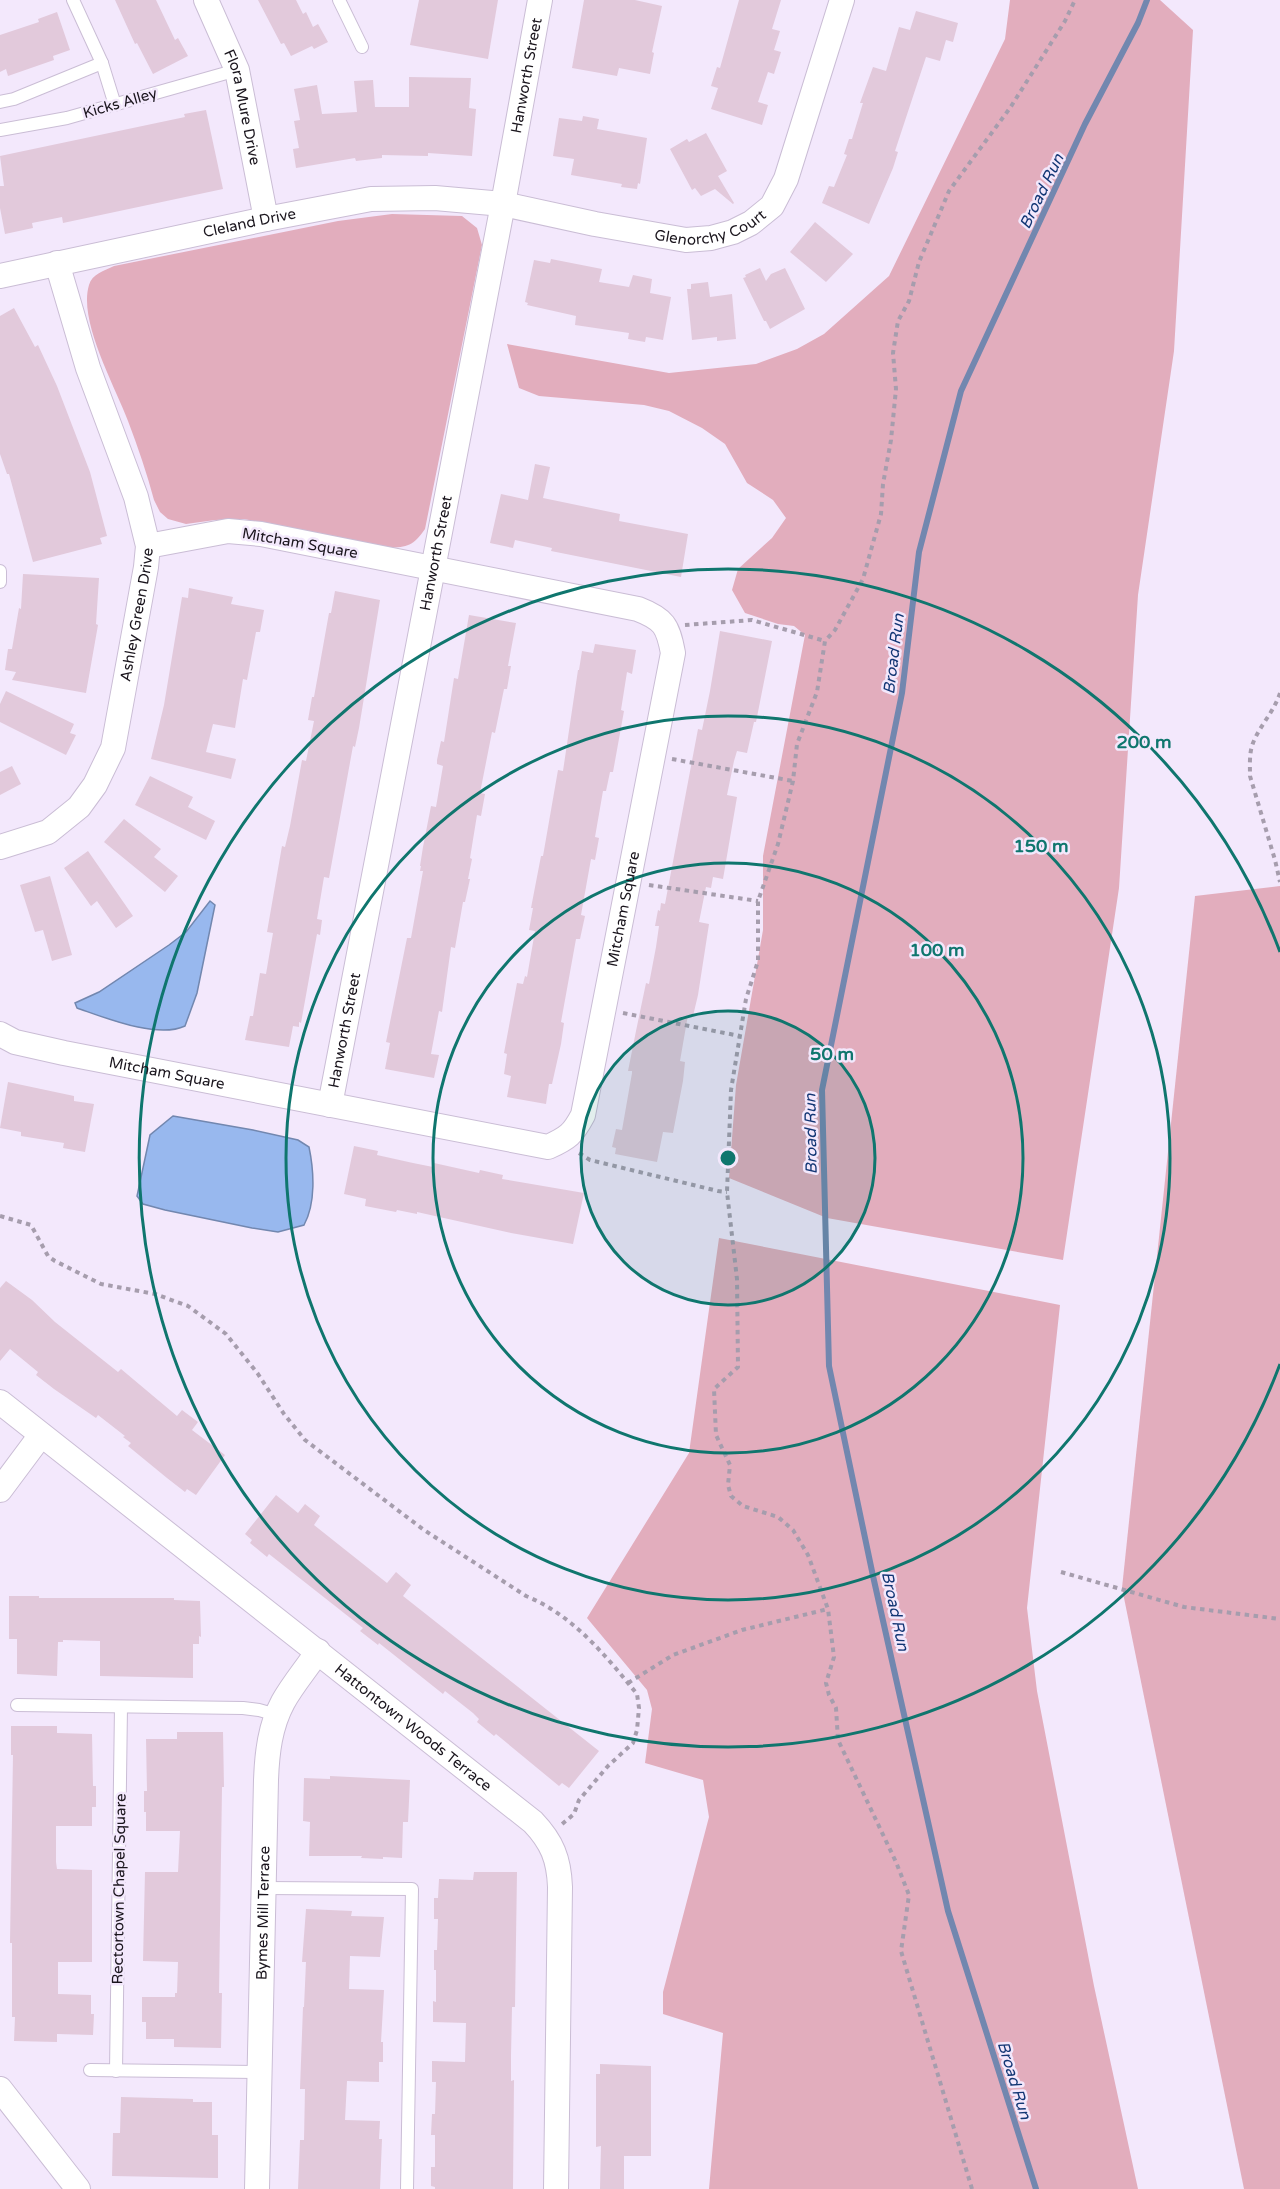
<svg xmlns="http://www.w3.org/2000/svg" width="1280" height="2189" viewBox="0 0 1280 2189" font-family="'Varela Round',sans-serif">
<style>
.green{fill:#e2adbd}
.water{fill:#98b8ee;stroke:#7287af;stroke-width:1.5}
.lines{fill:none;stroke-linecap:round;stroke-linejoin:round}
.stream{stroke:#7287af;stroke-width:6}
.building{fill:#e2c9db}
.service-casing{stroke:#cabdd5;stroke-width:14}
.minor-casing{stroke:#cabdd5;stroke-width:26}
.path{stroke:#a69dad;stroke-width:4;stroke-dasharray:4.5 4.5;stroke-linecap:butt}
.service{stroke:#fff;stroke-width:12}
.minor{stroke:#fff;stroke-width:24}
.ring{fill:none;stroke:#0f766e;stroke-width:3}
.labels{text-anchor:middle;stroke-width:5;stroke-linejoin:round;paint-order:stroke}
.street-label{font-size:15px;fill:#1a151d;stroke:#f3e8fc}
.water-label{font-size:16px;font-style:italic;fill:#123674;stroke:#f3e8fc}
.centre{fill:#0f766e;stroke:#f3e8fc;stroke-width:3}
.ring-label{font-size:18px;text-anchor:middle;font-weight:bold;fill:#0f766e;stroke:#f3e8fc;stroke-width:5;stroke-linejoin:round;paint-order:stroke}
</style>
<rect width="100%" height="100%" fill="#f3e8fc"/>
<g class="green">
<path d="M1010 0H1160L1193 30 1174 351 1138 595 1119 888 1063 1260 827 1218 729 1178 736 1085 763 930V856L805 635 794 626 778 624 745 613 732 590 738 569 772 538 786 518 773 500 747 483 725 444 702 428 669 411 644 405 539 396 519 388 507 344 669 373 756 364 797 349 824 334 889 276 1005 39Z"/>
<path d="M392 214 462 216 477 228 482 245 425 529C413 546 408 547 388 548L244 519 215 520 186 524 168 519 160 512 154 500C147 474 138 447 128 421 115 386 78 321 89 285 92 274 104 271 114 266L338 221Z"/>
<path d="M1280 886V2189H1244L1122 1588 1195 896Z"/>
<path d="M719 1238 1060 1305 1027 1608 1037 1691 1094 1986 1138 2189H709L723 2033 663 2014V1992L709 1817 703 1780 645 1763 652 1709 647 1690 587 1618 689 1453Z"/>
</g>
<g class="water">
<path d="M210 901 215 905 197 993 185 1026C157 1039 106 1018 77 1008L75 1003 99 992 169 945 186 932Z"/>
<path d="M173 1116 253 1130 298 1140 309 1147C314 1171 316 1203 304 1225L278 1232 252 1228 165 1210 143 1204 137 1196 150 1135Z"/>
</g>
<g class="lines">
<path class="stream" d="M1036 2189 948 1911 873 1576 829 1366 822 1090 902 693 919 552 961 391 1085 124 1138 23 1147 0"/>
</g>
<g class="building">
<path d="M115 0H156L175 40 178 38 188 56 153 74 137 43 135 44Z"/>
<path d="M258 0H296L303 14 306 12 313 27 318 24 328 42 314 49 312 46 291 56 284 43 281 44Z"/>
<path d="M419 0H498L488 59 410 45Z"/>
<path d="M584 0H635L662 6 652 52 654 53 650 74 619 68 617 76 572 68Z"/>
<path d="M739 0H781L772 29 780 31 774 50 781 52 774 74 768 72 758 102 768 105 762 125 711 109 718 88 711 86 717 67 720 68Z"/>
<path d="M916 11 958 23 953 42 946 40 940 61 926 57 895 151 898 152 893 168 869 224 822 203 829 186 834 187 847 155 844 154 849 139H852L863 103H860L873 67 886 71 899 27 910 30Z"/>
<path d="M57 12 70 50 53 56 54 60 8 76 6 69 0 72V35L39 22 38 19Z"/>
<path d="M409 77 471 78 469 108 476 109 472 156 428 153V156L382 155V158L356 161 355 158 296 168 293 149 299 148 294 121 300 120 294 89 317 85 322 114 357 112 354 81 373 80 375 107H409Z"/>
<path d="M206 110 223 189 63 223 62 217 32 223 33 228 5 234 0 208V186H4L0 156 185 117 184 114Z"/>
<path d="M583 116 599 119 597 129 647 138 640 184 638 183 637 189 621 187 622 184 571 175 574 159 553 156 559 118 582 121Z"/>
<path d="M706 133 727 171 718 176 734 203 733 204 715 189 701 196 695 188 692 190 670 149 687 139 689 142Z"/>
<path d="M815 222 853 254 826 282 790 252Z"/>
<path d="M551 259 602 269 599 282 629 287 633 275 652 279 650 293 671 297 663 340 646 337 645 342 628 339 629 333 575 325 576 316 527 305 528 303 525 302 534 260 550 263Z"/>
<path d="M760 268 766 281 771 274 785 268 805 309 770 329 766 321H764L743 278 746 277 745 275Z"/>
<path d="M708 282 710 297 732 294 736 339 717 341V337L692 340 687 289H691V284Z"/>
<path d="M14 308 35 347 38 345 57 386 90 472 107 536 100 538 102 544 33 562 9 474H7L0 454V316Z"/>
<path d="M535 464 550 467 543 498 620 514 619 521 688 534 681 577 551 551 552 548 515 540 513 548 490 543 501 494 528 500Z"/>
<path d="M23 574 99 578 96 624 98 625 86 693 12 680 16 672 5 670 8 649H12L19 608 21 609Z"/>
<path d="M189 588 233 597 231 604 264 610 260 632H256L247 680 243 679 235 728 213 724 206 752 236 759 231 779 151 759 164 705 182 597 188 598Z"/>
<path d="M335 591 380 600 359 728 355 747 353 746 329 878 324 877 317 919 322 920 320 935 317 934 301 1023 299 1022V1027L293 1026 289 1047 245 1040 250 1016H253L260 973 266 974 273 933 267 932 282 846 285 847 290 826 302 760 306 761 314 721 308 720 312 697H314L329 613H331Z"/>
<path d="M469 615 516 623 508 666H511L507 689H504L495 733 492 732 480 793 485 794 481 816 477 815 470 858 472 859 468 879H470L465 902H463L455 948 451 947 442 1012 439 1011 431 1054 439 1055 434 1078 385 1069 390 1043 386 1042 407 938H411L423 871H420L421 866H420L423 847 431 806 436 807 443 766 437 764V760L441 741 444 742 454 678 458 679Z"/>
<path d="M720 631 772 641 756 722H754L747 753 737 751 734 761 727 795 737 797 723 879 713 877 711 888 706 887 699 922 709 924 698 995 693 1016 688 1015 680 1061 685 1062 683 1081 673 1133 663 1132 657 1162 615 1154 616 1148 612 1147 616 1129 622 1130 632 1073V1071H628L636 1031 646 983 649 984 656 947 659 926H655L658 910 660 911 661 903 665 904 698 729 702 730 710 691Z"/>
<path d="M595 644 636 650 632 674 627 672 621 710 624 711 613 772H610L606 791H603L595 837 599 838 595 860 591 859 581 915 585 916 580 939H576L561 1022 564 1023 561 1044 552 1084H549L546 1104 507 1097 511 1076 504 1074 507 1054 504 1053 517 983 523 984 525 976 527 977 535 931 529 930 533 908H531L541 856H543L558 770 563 771 578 670H579L582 651 593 653Z"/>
<path d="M6 691 74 724 70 733 76 735 66 755 0 722V704Z"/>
<path d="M12 766 21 784 0 795V772Z"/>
<path d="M150 776 193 797 188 807 215 821 206 840 135 805Z"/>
<path d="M124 819 161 849 154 857 178 876 165 892 104 842Z"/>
<path d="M88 851 133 916 116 928 97 901 91 906 64 868Z"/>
<path d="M50 876 72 955 52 961 43 930 35 932 20 885Z"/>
<path d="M8 1082 74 1096V1101L94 1104 85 1152 63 1148 64 1143 21 1136V1132L0 1128Z"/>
<path d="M354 1146 378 1151 377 1155 413 1163 433 1167 434 1163 479 1173 480 1170 503 1175 502 1179 584 1193 573 1244 511 1233 417 1212V1214L397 1210 396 1212 365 1206 366 1199 344 1194Z"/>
<path d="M6 1281 32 1300 55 1322 118 1372 121 1369 177 1416 182 1410 198 1422 192 1430 225 1455 196 1495 187 1489 185 1492 167 1478 128 1446 131 1443 123 1437 125 1436 98 1415 96 1418 54 1389 36 1375 38 1372 10 1349 0 1361V1288Z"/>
<path d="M276 1495 298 1513 305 1504 320 1516 314 1525 387 1583 396 1572 411 1585 403 1596 599 1751 569 1788 562 1783 559 1786 496 1734 494 1736 477 1722 479 1719 473 1713 445 1691 443 1694 379 1643 378 1645 360 1631 363 1628 269 1554 267 1557 250 1543 252 1540 245 1534Z"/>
<path d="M9 1596H39V1598H174V1600L200 1601 201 1637 199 1636V1644H193V1678L100 1676V1641L63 1640V1642H58L57 1676 17 1674V1639H9Z"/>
<path d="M11 1726H57V1733L92 1734 93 1786H96V1807H92V1826H56V1862L57 1869 92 1870V1962H58V1994L91 1995V2014H94L93 2035 57 2034V2042L14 2041 15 2017H12V1943H10L13 1755H11Z"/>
<path d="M177 1732H223L224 1787H222L219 1993H222L221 2048 174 2047V2039H146V2022H142V1997H175V1993H177L178 1962 143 1961 145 1872H178L180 1831H146V1812H144V1791H147L146 1739H177Z"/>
<path d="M330 1776 410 1780 408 1822H403L402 1858 383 1857V1859L361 1858 362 1856H309L310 1822 303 1821 304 1778 330 1779Z"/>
<path d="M474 1872H517L515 2007H512L511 2056V2081L514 2080 513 2189H435V2187L431 2186V2167H435V2135H431L432 2114H435L436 2082H432V2061L465 2062 466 2023 433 2022V2001L436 2002V1970H434V1950H437L438 1919H434V1898H438L439 1879 473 1880Z"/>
<path d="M306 1909 352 1911 351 1916 384 1917 380 1957 350 1956 349 1989 384 1990 381 2042H383V2062H379V2082L347 2081 345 2120 380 2121 379 2139H382L380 2189H298L300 2140H304L305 2089H300L303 2007H304L306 1962H302Z"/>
<path d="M600 2064 651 2066V2156H624V2189H600L601 2146 596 2147V2074H600Z"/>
<path d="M121 2097 193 2099V2102H212V2135H218V2178L112 2176 113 2133H120Z"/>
</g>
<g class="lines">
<g class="service-casing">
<g id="service">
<path d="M73 0 102 63 115 105"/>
<path d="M339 0 362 47"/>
<path d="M0 102 14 99 102 63"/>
<path d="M0 130 67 118 237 70"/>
<path d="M0 571V582"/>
<path d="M17 1705 243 1708 259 1710 277 1715"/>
<path d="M264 1888 412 1889 407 2189"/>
<path d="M90 2070 261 2072"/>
<path d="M116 2071 121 1707"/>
</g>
</g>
<g class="minor-casing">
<g id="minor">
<path id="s1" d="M206 0 237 70 266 219"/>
<path id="s2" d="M0 276 266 219 371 199 435 198 503 204 595 224 686 240 711 238 733 232 751 223 772 206 786 179 842 0"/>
<path id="s3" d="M0 847 48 832 79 807 95 785 113 748 146 567 148 546 136 497 88 368 57 263"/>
<path id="s4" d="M0 1034 15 1042 64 1053 548 1147C568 1138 573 1134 583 1115L673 653C668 626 664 619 638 609L261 534 228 531 148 546"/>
<path id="s5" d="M330 1105 503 204 540 0"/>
<path id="s6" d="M0 1402 533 1822C552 1842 559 1859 560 1887L556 2189"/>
<path d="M0 1490 41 1435"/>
<path d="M0 2089 78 2189"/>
<path id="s7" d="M257 2189 266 1780C267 1753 270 1726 283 1702 293 1684 307 1668 318 1651"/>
</g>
</g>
<g class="path">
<path d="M685 625 752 620 825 641"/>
<path d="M1280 693C1274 712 1260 725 1253 743 1249 753 1250 766 1250 776L1275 860 1280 882"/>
<path d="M672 759 793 781"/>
<path d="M649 885 758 901"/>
<path d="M623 1013 740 1036"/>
<path d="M579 1153 590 1160 718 1191 727 1192"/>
<path d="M0 1216 31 1225 48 1256 55 1261 101 1284 155 1294 188 1306 226 1334 258 1374 284 1414 305 1440 424 1530 526 1596C573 1615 606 1656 637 1694L639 1708 637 1730 633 1743 608 1766 579 1800 574 1814 561 1825"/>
<path d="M1061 1572 1184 1607 1280 1619"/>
<path d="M628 1683 673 1655 742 1630 828 1609"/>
<path d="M972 2189 901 1951 909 1895 896 1862 838 1740 836 1708 829 1695 826 1683 834 1657 828 1609 808 1555 793 1530 778 1517 743 1506 731 1496 728 1485 730 1465 716 1435 714 1389 738 1367 737 1279 727 1192 731 1090 746 999 758 961V901L778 844 793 781 797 744 817 692 825 641 835 630 863 579 881 514 883 484 891 440 896 389 893 353 898 321 909 301 919 262 949 191 1010 108 1065 21 1075 0"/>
</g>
<use href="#service" class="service"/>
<use href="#minor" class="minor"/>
</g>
<circle cx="728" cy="1158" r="147" fill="#0f766e" fill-opacity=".12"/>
<g class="ring">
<circle cx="728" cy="1158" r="147"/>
<circle cx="728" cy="1158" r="295"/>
<circle cx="728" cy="1158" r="442"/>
<path d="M1280 1364A589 589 0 1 1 1280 952"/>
</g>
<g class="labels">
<g class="street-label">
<text dy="5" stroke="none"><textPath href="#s5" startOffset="1048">Hanworth Street</textPath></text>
<text transform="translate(120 103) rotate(-16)" y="5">Kicks Alley</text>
<text dy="5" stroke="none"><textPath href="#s1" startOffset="114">Flora Mure Drive</textPath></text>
<text dy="5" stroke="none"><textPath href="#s2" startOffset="724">Glenorchy Court</textPath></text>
<text dy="5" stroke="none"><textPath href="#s2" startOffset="255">Cleland Drive</textPath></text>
<text transform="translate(300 543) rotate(10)" y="5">Mitcham Square</text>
<text dy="5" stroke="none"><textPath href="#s5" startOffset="562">Hanworth Street</textPath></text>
<text dy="5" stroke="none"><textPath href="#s3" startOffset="294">Ashley Green Drive</textPath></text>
<text dy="5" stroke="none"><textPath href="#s4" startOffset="819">Mitcham Square</textPath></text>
<text dy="5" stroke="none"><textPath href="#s5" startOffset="76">Hanworth Street</textPath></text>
<text dy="5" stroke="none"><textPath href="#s4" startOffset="172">Mitcham Square</textPath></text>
<text dy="5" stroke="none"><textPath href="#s6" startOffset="526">Hattontown Woods Terrace</textPath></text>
<text transform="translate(119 1889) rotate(-89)" y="5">Rectortown Chapel Square</text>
<text dy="5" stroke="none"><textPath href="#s7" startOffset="276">Bymes Mill Terrace</textPath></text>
</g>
<g class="water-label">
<text transform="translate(1041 191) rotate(-64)" y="6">Broad Run</text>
<text transform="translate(893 654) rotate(-83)" y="6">Broad Run</text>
<text transform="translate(810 1134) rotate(-91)" y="6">Broad Run</text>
<text transform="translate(896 1611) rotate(78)" y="6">Broad Run</text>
<text transform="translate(1015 2080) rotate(73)" y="6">Broad Run</text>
</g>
</g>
<circle cx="728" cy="1158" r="9" class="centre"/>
<g class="ring-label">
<text x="1144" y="748">200 m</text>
<text x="1041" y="852">150 m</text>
<text x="937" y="956">100 m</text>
<text x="832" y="1060">50 m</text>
</g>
</svg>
